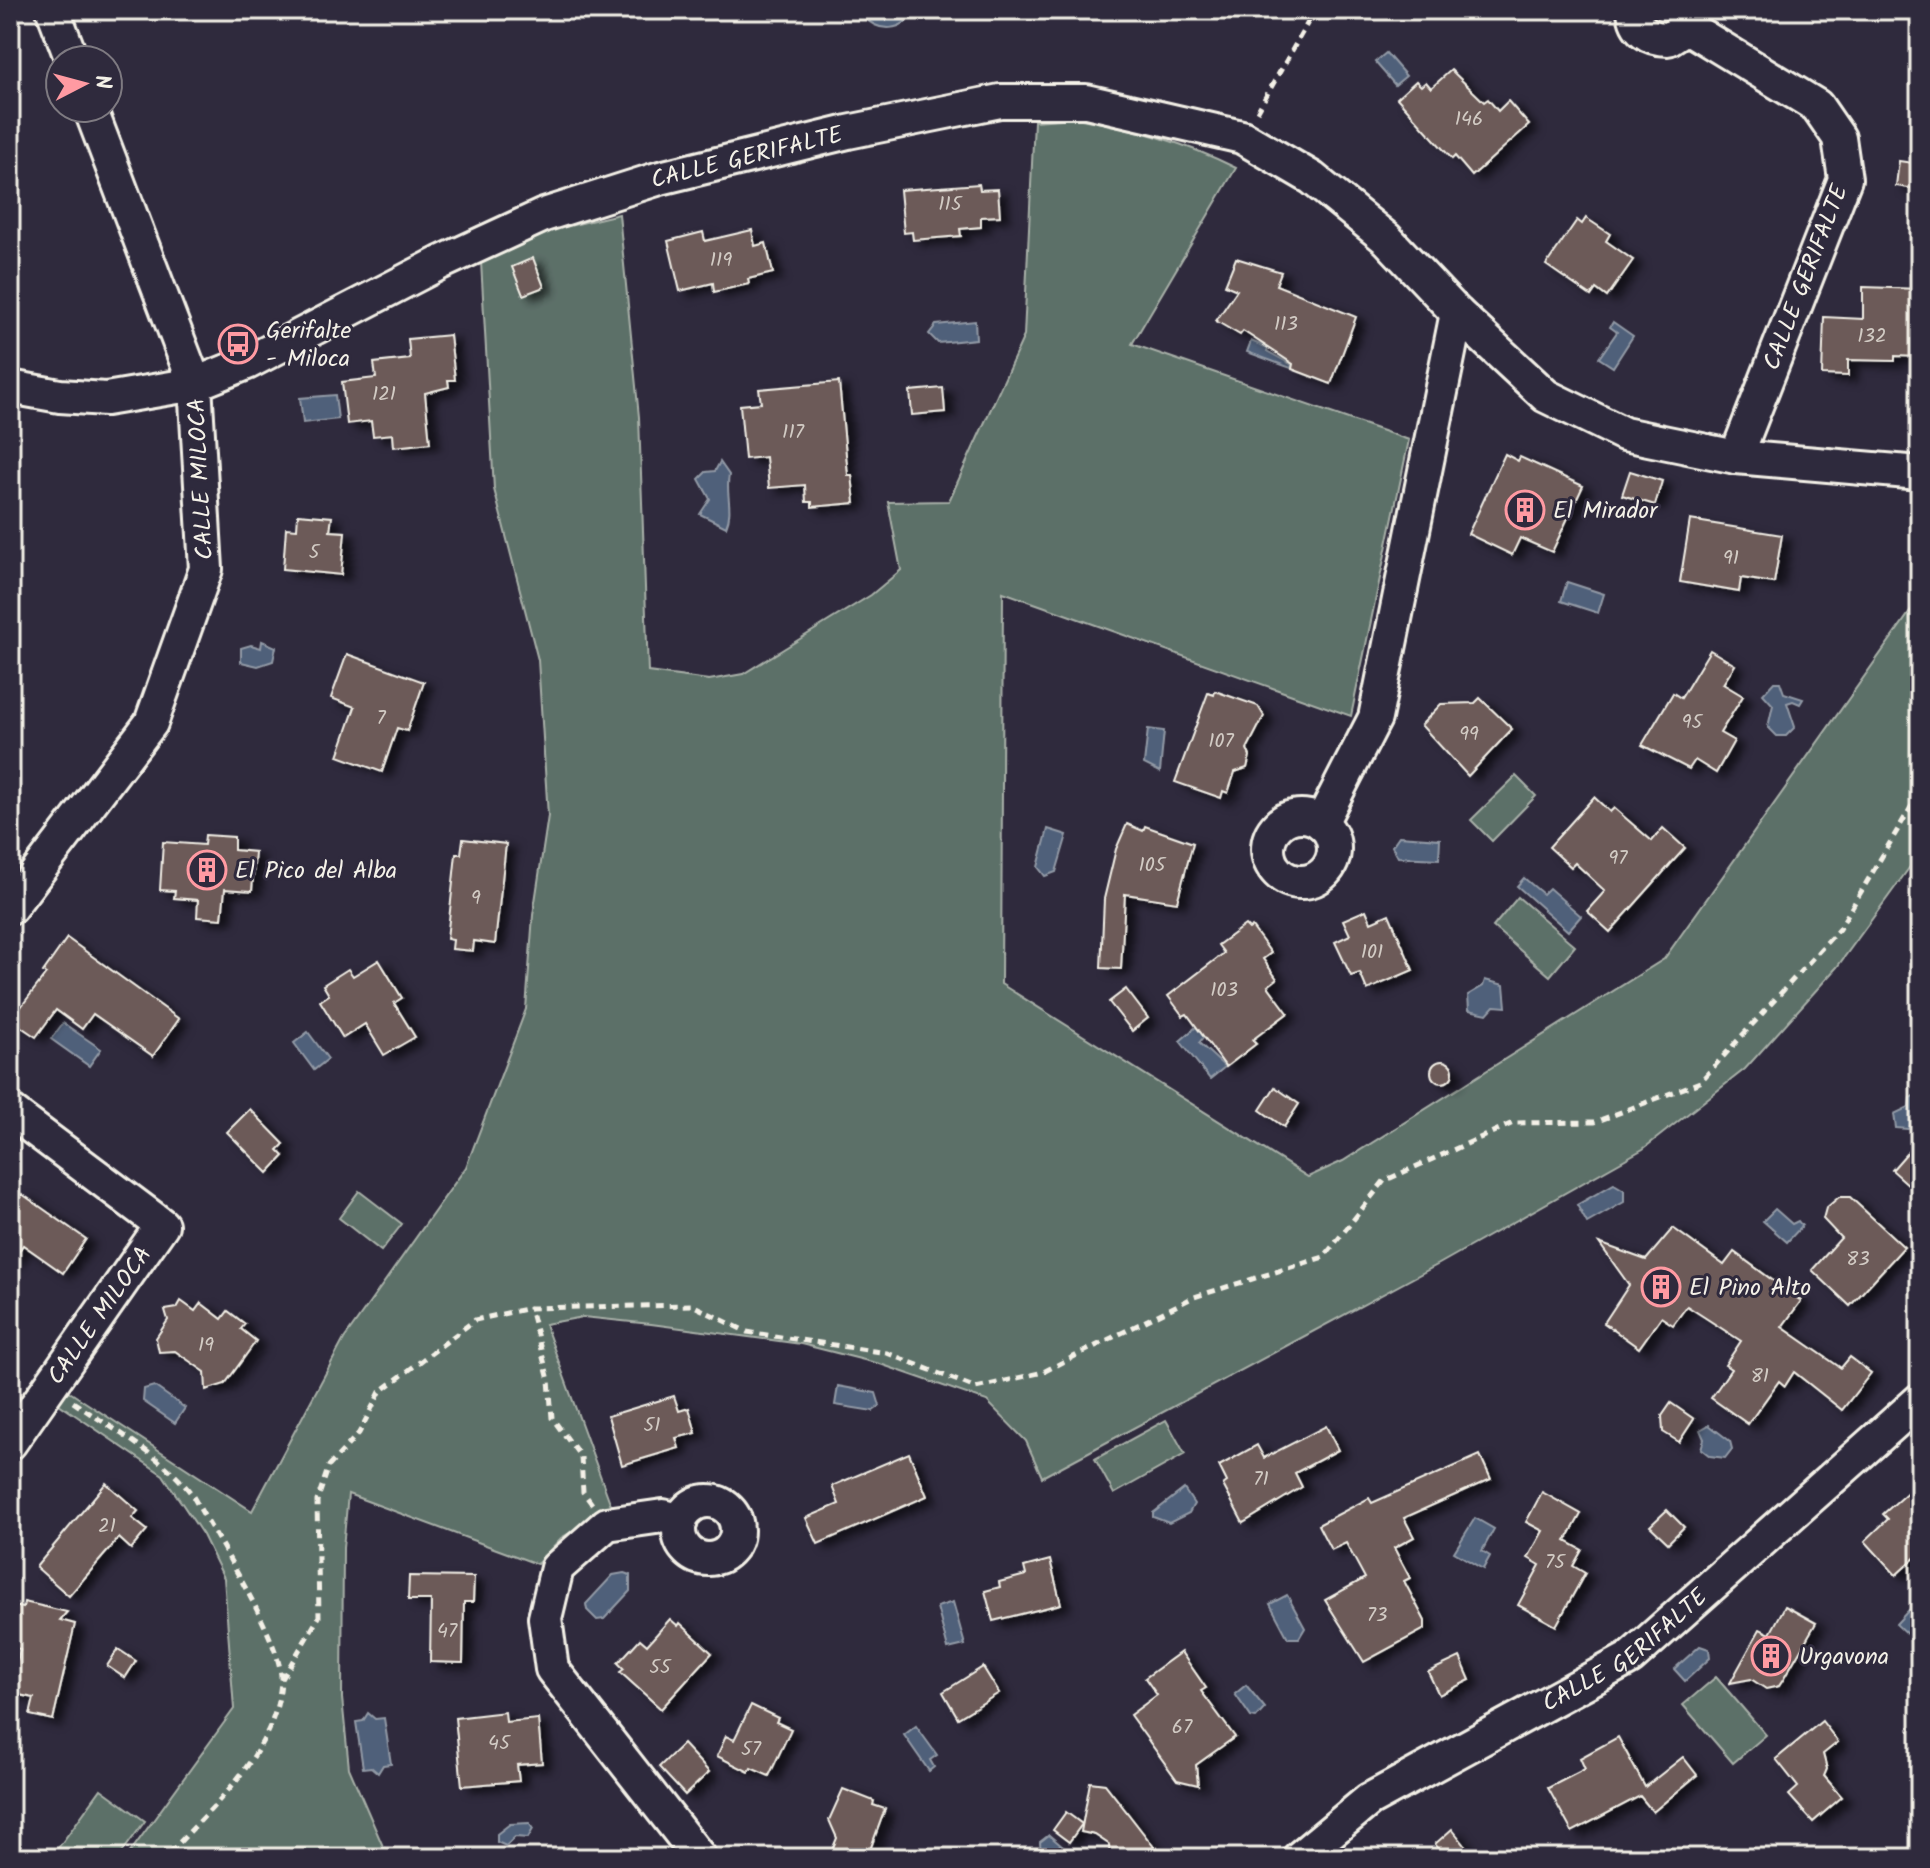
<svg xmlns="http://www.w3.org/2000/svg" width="1930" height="1868" viewBox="0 0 1930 1868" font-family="Kalam,sans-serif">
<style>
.green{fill:#5c6f68;stroke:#a8b0a8;stroke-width:2}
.water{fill:#50607a;stroke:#929aa6;stroke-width:2}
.building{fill:#6c5a59;stroke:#f4f1e8;stroke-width:2;filter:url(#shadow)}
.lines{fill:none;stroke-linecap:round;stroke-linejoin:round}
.minor-casing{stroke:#f4f1e8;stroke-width:38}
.path{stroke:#f4f1e8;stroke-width:5;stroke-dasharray:8 6;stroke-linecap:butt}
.minor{stroke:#2f2a3d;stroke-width:32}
.labels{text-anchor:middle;stroke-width:6;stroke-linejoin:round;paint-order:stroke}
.number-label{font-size:20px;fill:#d2cbc4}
.street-label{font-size:24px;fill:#f4f1e8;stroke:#2f2a3d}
.poi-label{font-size:24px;fill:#f4f1e8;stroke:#2f2a3d;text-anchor:start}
</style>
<defs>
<filter id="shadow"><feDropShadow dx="9" dy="5" stdDeviation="4" flood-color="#0009"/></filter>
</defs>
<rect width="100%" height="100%" fill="#2f2a3d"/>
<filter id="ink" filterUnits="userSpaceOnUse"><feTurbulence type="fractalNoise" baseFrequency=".0125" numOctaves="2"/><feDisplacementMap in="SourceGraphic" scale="16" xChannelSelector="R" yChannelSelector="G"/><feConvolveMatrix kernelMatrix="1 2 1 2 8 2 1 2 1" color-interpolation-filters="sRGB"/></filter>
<g filter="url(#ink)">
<g class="green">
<path d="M1076 118C1133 128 1184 142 1236 168L1132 344 1409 440 1351 716 1003 592 1001 984 1308 1177 1343 1161 1664 959 1920 598V853L1837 967 1745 1069 1643 1149 1439 1264 1042 1477 1026 1441 987 1401 880 1364 801 1344 651 1324 583 1317 545 1324 612 1508 561 1538 537 1564 348 1494 343 1548 342 1698 349 1768 388 1858H126L234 1709 224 1578 203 1535 163 1475 56 1402 65 1389 252 1511 344 1339 466 1167 526 1009 533 915 548 816 538 660 494 489 481 262 544 232 619 214 639 417 648 672 709 680 743 674 871 595 901 570 888 502 949 501 1024 336 1034 121Z"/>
<path d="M1516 776 1536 796 1492 841 1471 820Z"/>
<path d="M1518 897 1575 946 1550 976 1493 927Z"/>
<path d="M359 1191 402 1224 381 1251 339 1218Z"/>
<path d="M1166 1420 1185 1454 1114 1494 1095 1459Z"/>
<path d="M1716 1677 1766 1735 1733 1763 1683 1705Z"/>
<path d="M101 1789 145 1821 118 1858H51Z"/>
</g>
<g class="water">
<path d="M866 10H915C903 32 879 34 862 15Z"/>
<path d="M1386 53 1406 76 1395 85 1375 62Z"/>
<path d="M975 321 976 339 938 343 929 334 936 325Z"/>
<path d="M1613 322 1633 336 1613 367 1599 358 1617 332 1610 327Z"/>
<path d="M1251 341 1268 348 1267 351 1292 365 1291 368 1247 352Z"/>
<path d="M335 395 338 419 303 423 300 398Z"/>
<path d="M720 462 729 475C725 494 734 509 726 527L700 514 710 499 699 479 706 472 715 471Z"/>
<path d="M1567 582 1604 594 1598 613 1561 601Z"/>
<path d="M262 641 276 647 273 661 258 666 241 662V648L251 645 261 648Z"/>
<path d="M1774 682H1780L1784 693 1803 699 1800 704 1793 701 1787 703 1795 727 1786 736H1777L1768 727 1773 705 1763 694Z"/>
<path d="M1148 729 1164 731 1160 772 1144 764Z"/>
<path d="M1048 829 1067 835 1056 872 1045 876 1038 867Z"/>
<path d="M1399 836 1440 839 1439 859 1398 857 1392 846Z"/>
<path d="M1524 878 1543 894 1549 888 1581 916 1568 931 1517 886Z"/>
<path d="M1485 980 1504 985 1506 1007 1494 1006 1487 1014 1469 1010 1468 995 1483 986Z"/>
<path d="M63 1023 101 1049 89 1066 51 1039Z"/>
<path d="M1196 1027 1204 1037 1199 1043 1225 1067 1210 1079 1180 1041Z"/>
<path d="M308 1032 328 1059 314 1070 294 1043Z"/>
<path d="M1920 1092V1113L1908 1129 1896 1128 1894 1114 1909 1107 1910 1098Z"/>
<path d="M1614 1184 1624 1190V1202L1587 1223 1577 1205Z"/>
<path d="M1775 1209 1792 1224 1798 1221 1802 1226 1787 1242 1763 1221Z"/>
<path d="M154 1386 185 1408 175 1423 143 1401 144 1389Z"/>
<path d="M838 1386 876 1393 880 1406 873 1411 835 1405Z"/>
<path d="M1709 1425 1730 1441 1732 1449 1725 1458 1710 1456 1701 1449 1704 1439 1700 1430Z"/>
<path d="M1184 1489 1194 1504 1189 1513 1169 1523 1153 1517V1513Z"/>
<path d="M1475 1518 1494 1529 1482 1551 1490 1556 1483 1569 1454 1552Z"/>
<path d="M624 1573 630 1575V1591L604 1619 597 1620 587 1610 586 1604 613 1575Z"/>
<path d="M1287 1595 1305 1628 1299 1638H1288L1270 1604Z"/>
<path d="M1920 1598V1627L1911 1638 1896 1624Z"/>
<path d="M953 1602 965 1645 948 1649 937 1607Z"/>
<path d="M1700 1646 1709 1649 1710 1658 1685 1681 1674 1669Z"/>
<path d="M1246 1685 1265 1708 1256 1718 1251 1717 1235 1694Z"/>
<path d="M368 1713 375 1719 384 1718 391 1764 383 1765 378 1773 371 1767 363 1768 356 1722 363 1721Z"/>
<path d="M916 1726 937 1755 930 1760 934 1767 929 1771 904 1735Z"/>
<path d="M529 1823 533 1829 528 1838 515 1837 506 1846 497 1842V1834L510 1824Z"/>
<path d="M1049 1835 1076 1858H1041L1040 1842Z"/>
</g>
<g class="building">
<path d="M1451 70 1484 102 1488 99 1498 111 1508 101 1529 125 1472 176 1455 156 1452 159 1397 98 1416 81 1421 86 1426 82 1431 88Z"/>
<path d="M1899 161 1920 164V190L1896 186Z"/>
<path d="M979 184 980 190 998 189 1000 216 981 217V227L960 229 961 236 913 240 912 232 904 233 900 190Z"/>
<path d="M1586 218 1610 234 1606 241 1633 260 1607 297 1596 289 1591 296 1546 265 1577 220 1582 224Z"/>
<path d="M752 230 755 246 766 243 773 273 748 279 749 284 714 292 713 283 680 291 668 241 703 232 705 241Z"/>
<path d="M533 258 544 287 523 295 512 267Z"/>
<path d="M1236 258 1281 272 1276 285 1356 317 1331 384 1292 369 1293 364 1243 331 1240 335 1216 321 1237 290 1225 285Z"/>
<path d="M1863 287 1920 289V357L1895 356V361L1848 360V376L1822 375 1824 317 1863 319Z"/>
<path d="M450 335 455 380H448L449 387 425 393 430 443 394 447 393 434 373 436 371 421 347 424 342 382 376 378 374 363 410 359 408 339Z"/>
<path d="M839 382 848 475H852L855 503 812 507V502H806L805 485 769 488 766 457 745 459 740 405 761 403 759 389Z"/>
<path d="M943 388 945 412 912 415 910 391Z"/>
<path d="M1505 454 1518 461 1520 457 1583 486 1552 552 1520 538 1512 555 1468 534Z"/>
<path d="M1630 471 1662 481 1655 505 1622 495Z"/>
<path d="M298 514 332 517 330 531 345 532 341 575 283 569 286 528 297 529Z"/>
<path d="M1690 520 1782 535 1774 583 1741 578 1739 592 1680 582Z"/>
<path d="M1710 650 1735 665 1723 684 1743 696 1720 733 1734 741 1716 773 1695 760 1689 769 1642 745 1673 693 1681 698Z"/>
<path d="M347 654 424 682 407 731 397 728 382 772 338 756 355 707 331 698Z"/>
<path d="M1215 691 1258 706 1264 716 1247 749 1250 756 1247 768 1235 772 1228 793 1223 791 1221 798 1175 782 1208 693 1214 695Z"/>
<path d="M1480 698 1512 729 1468 776 1421 725 1441 704 1475 703Z"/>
<path d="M1594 797 1610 812 1614 808 1652 841 1663 828 1685 848 1610 932 1587 911 1605 891 1575 863 1571 867 1549 847Z"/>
<path d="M1127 824 1143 831 1145 826 1193 843 1177 902 1125 894 1121 969 1101 968 1104 899 1116 849Z"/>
<path d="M205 835 234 837V850L255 852 252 891 225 889 222 919 197 917 198 900 174 898 175 891 160 890 163 842 204 845Z"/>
<path d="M463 839 506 844 495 944 474 941 473 951 452 949 453 940 447 939 456 854H461Z"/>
<path d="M1366 910 1371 922 1389 914 1413 970 1367 990 1360 973 1351 976 1335 942 1350 935 1343 920Z"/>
<path d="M1245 925 1249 929 1252 927 1271 953 1263 959 1277 979 1268 986 1288 1013 1252 1040 1256 1044 1226 1067 1187 1014 1183 1016 1168 996 1224 953 1218 945Z"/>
<path d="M67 938 179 1019 153 1056 93 1014 82 1029 56 1010 36 1037 11 1020 46 974 43 972Z"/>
<path d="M379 960 402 998 394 1003 415 1037 384 1055 365 1024 343 1038 320 1001 329 995 323 985 348 969 353 976Z"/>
<path d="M1126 989 1148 1018 1132 1031 1109 1002Z"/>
<circle cx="1442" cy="1072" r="11"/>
<path d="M1275 1087 1299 1104 1284 1127 1260 1110Z"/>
<path d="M250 1109 284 1144 278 1150 284 1156 268 1173 227 1132Z"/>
<path d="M1920 1138V1195L1892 1170Z"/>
<path d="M22 1194 86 1239 63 1273 23 1245 10 1264V1211Z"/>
<path d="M1839 1197H1850L1904 1247 1850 1306 1812 1270 1841 1238 1823 1219 1826 1208Z"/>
<path d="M1673 1228 1724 1265 1734 1252 1801 1301 1782 1327 1841 1368 1850 1357 1871 1373 1842 1410 1794 1372 1785 1386 1779 1381 1748 1424 1711 1398 1731 1369 1725 1365 1741 1341 1687 1306 1673 1325 1661 1317 1639 1348 1604 1323 1629 1285 1599 1243 1646 1260Z"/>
<path d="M181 1301 195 1311 201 1303 222 1319 228 1311 245 1324 241 1329 256 1341 225 1384 206 1390 205 1372 175 1351 159 1352 156 1338 168 1320 165 1310 177 1308Z"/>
<path d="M674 1396 679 1411 689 1408 696 1433 676 1438 679 1448 622 1465 608 1416Z"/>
<path d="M1671 1403 1694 1419 1679 1442 1663 1432 1662 1416Z"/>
<path d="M1326 1426 1338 1450 1295 1473 1302 1487 1243 1523 1223 1485 1227 1482 1219 1466 1257 1445 1264 1458Z"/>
<path d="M909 1453 927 1496 818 1544 806 1518 839 1504 832 1486Z"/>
<path d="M1480 1455 1491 1479 1404 1518 1414 1537 1394 1548 1410 1578 1404 1581 1425 1621V1629L1364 1662 1325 1600 1365 1578 1346 1543 1331 1550 1318 1525 1369 1498 1372 1503Z"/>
<path d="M1920 1481V1553L1896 1575 1865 1541 1888 1519 1883 1514Z"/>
<path d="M106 1483 138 1511 132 1518 147 1530 131 1549 119 1538 69 1596 36 1567Z"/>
<path d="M1542 1492 1581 1514 1566 1541 1582 1550 1573 1566 1585 1573 1556 1626 1518 1605 1540 1565 1528 1558 1543 1531 1526 1522Z"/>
<path d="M1667 1510 1684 1527 1668 1543 1650 1526Z"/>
<path d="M1050 1560 1061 1604 993 1621 985 1591 1000 1587 999 1582 1026 1575 1024 1567Z"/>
<path d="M409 1576 474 1577 473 1602H464L463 1663 430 1662 431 1600H408Z"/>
<path d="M24 1602 67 1612 60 1620 75 1624 53 1720 30 1715 34 1698 10 1693 20 1649 10 1647V1605L23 1608Z"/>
<path d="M1785 1606 1816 1623 1783 1680 1779 1686 1766 1689 1751 1679 1730 1683 1760 1629 1770 1634Z"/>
<path d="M670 1619 678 1626 680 1623 712 1653 661 1709 620 1672 624 1669 618 1663 640 1639 647 1645Z"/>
<path d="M118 1649 136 1661 125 1678 107 1666Z"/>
<path d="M1181 1652 1206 1688 1201 1691 1235 1737 1196 1765 1198 1785 1177 1780 1130 1715 1157 1695 1145 1678Z"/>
<path d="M1460 1657 1470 1680 1439 1695 1428 1672Z"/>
<path d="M983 1667 999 1693 958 1718 943 1692Z"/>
<path d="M751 1705 778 1718 776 1722 791 1729 769 1776 751 1768 749 1772 717 1756 726 1736 734 1740Z"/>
<path d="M505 1712 506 1722 538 1719 542 1763 517 1765 519 1781 462 1786 455 1718Z"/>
<path d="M1822 1721 1838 1742 1823 1754 1827 1769 1824 1776 1842 1797 1813 1822 1789 1795 1798 1787 1776 1759Z"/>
<path d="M1618 1737 1645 1787 1683 1757 1697 1775 1653 1812 1640 1796 1572 1832 1548 1788 1585 1769 1580 1758Z"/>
<path d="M683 1744 709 1772 685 1795 659 1767Z"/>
<path d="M1090 1782 1105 1784 1154 1847 1141 1858H1111L1110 1845 1095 1835 1081 1832Z"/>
<path d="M843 1789 874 1801 873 1805 885 1809 867 1858 832 1850 837 1838 829 1820Z"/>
<path d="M1066 1812 1082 1824 1069 1842 1053 1830Z"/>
<path d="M1452 1829 1475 1858H1446L1435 1844Z"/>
</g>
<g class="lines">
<g class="minor-casing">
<g id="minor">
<path d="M53 10 72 60"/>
<path d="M1634 10C1635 30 1649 39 1668 39L1687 27 1691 10"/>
<path d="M1687 27 1817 106 1839 138 1845 179 1736 457"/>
<path id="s1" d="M10 387 60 396 106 399 195 384 247 363 440 263 544 215 660 178 848 132 1000 101H1086L1242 137 1312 178 1387 239 1457 313 1546 396 1624 434 1736 457 1920 473"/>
<circle cx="1301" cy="849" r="33"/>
<path d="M1321 823 1375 718 1457 313"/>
<path d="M10 908 151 723 206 569 195 384 90 108"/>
<path d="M10 1111 162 1225 10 1443"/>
<circle cx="708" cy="1530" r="29"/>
<path d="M681 1521 663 1516 607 1524 557 1568 545 1618 552 1669 700 1858"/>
<path id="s2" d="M1299 1858 1369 1800 1630 1658 1920 1400"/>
</g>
</g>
<g class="path">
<path d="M1257 112 1315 10"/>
<path d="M73 1402C114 1430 161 1455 191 1493 212 1531 284 1643 281 1681 276 1754 210 1808 165 1858"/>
<path d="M592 1504 583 1492 581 1457 552 1418 549 1380 530 1308 692 1305 747 1332 887 1353 976 1388 1043 1372 1194 1297 1324 1257 1384 1181 1513 1123 1595 1122 1700 1082 1839 929 1920 792"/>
<path d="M282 1679 319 1617 317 1501 329 1466 359 1433 380 1392 475 1320 530 1308"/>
</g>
<use href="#minor" class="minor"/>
</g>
</g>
<defs>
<g id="bus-ring" transform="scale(2)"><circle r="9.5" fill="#2f2a3d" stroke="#ff9aa2" stroke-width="1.5"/><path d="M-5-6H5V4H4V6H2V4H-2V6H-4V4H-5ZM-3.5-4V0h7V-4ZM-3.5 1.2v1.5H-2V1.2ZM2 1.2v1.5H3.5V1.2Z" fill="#ff9aa2"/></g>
<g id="building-ring" transform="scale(2)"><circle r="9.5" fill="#2f2a3d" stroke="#ff9aa2" stroke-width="1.5"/><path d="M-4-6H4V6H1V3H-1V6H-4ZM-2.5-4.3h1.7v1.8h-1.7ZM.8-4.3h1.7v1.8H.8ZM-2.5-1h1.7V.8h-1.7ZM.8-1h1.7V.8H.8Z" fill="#ff9aa2"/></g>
</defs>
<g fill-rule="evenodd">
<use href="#bus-ring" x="238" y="344"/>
<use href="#building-ring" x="1525" y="510"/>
<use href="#building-ring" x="207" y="870"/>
<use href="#building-ring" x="1661" y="1287"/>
<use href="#building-ring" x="1771" y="1656"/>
</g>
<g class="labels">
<g class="number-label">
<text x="1469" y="125">146</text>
<text x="950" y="210">115</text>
<text x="721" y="266">119</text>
<text x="1286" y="330">113</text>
<text x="1872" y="342">132</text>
<text x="384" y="400">121</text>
<text x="793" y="438">117</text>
<text x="314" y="558">5</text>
<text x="1731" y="564">91</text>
<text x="381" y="724">7</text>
<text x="1692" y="728">95</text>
<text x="1469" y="740">99</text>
<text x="1221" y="747">107</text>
<text x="1618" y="864">97</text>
<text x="1152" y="871">105</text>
<text x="476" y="904">9</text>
<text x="1372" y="958">101</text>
<text x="1224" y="996">103</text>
<text x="1858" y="1265">83</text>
<text x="206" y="1351">19</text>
<text x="1760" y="1382">81</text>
<text x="652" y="1431">51</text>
<text x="1261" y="1485">71</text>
<text x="107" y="1532">21</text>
<text x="1555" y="1568">75</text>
<text x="1377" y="1621">73</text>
<text x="447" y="1637">47</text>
<text x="660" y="1673">55</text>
<text x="1182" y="1733">67</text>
<text x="499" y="1749">45</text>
<text x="751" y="1755">57</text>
</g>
<g class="street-label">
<text dy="8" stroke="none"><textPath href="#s1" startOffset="786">CALLE GERIFALTE</textPath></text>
<text transform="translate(1805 277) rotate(-69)" y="8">CALLE GERIFALTE</text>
<text transform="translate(200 479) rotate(-93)" y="8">CALLE MILOCA</text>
<text transform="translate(99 1315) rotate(-55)" y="8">CALLE MILOCA</text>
<text dy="8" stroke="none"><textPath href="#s2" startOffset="388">CALLE GERIFALTE</textPath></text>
</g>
<g class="poi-label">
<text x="266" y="338">Gerifalte<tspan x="266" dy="28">- Miloca</tspan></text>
<text x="1553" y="518">El Mirador</text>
<text x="235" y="878">El Pico del Alba</text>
<text x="1689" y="1295">El Pino Alto</text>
<text x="1799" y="1664">Urgavona</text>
</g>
</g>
<rect width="1930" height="1868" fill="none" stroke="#2f2a3d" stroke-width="40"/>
<rect x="20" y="20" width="1890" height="1828" fill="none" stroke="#f4f1e8" stroke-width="3" filter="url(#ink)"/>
<g transform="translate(84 84) rotate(84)"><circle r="38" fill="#2f2a3d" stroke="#7e7a81" stroke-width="2"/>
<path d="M0-6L14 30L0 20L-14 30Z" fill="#ff9aa2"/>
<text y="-12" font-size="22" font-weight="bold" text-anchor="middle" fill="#f4f1e8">N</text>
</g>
</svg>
